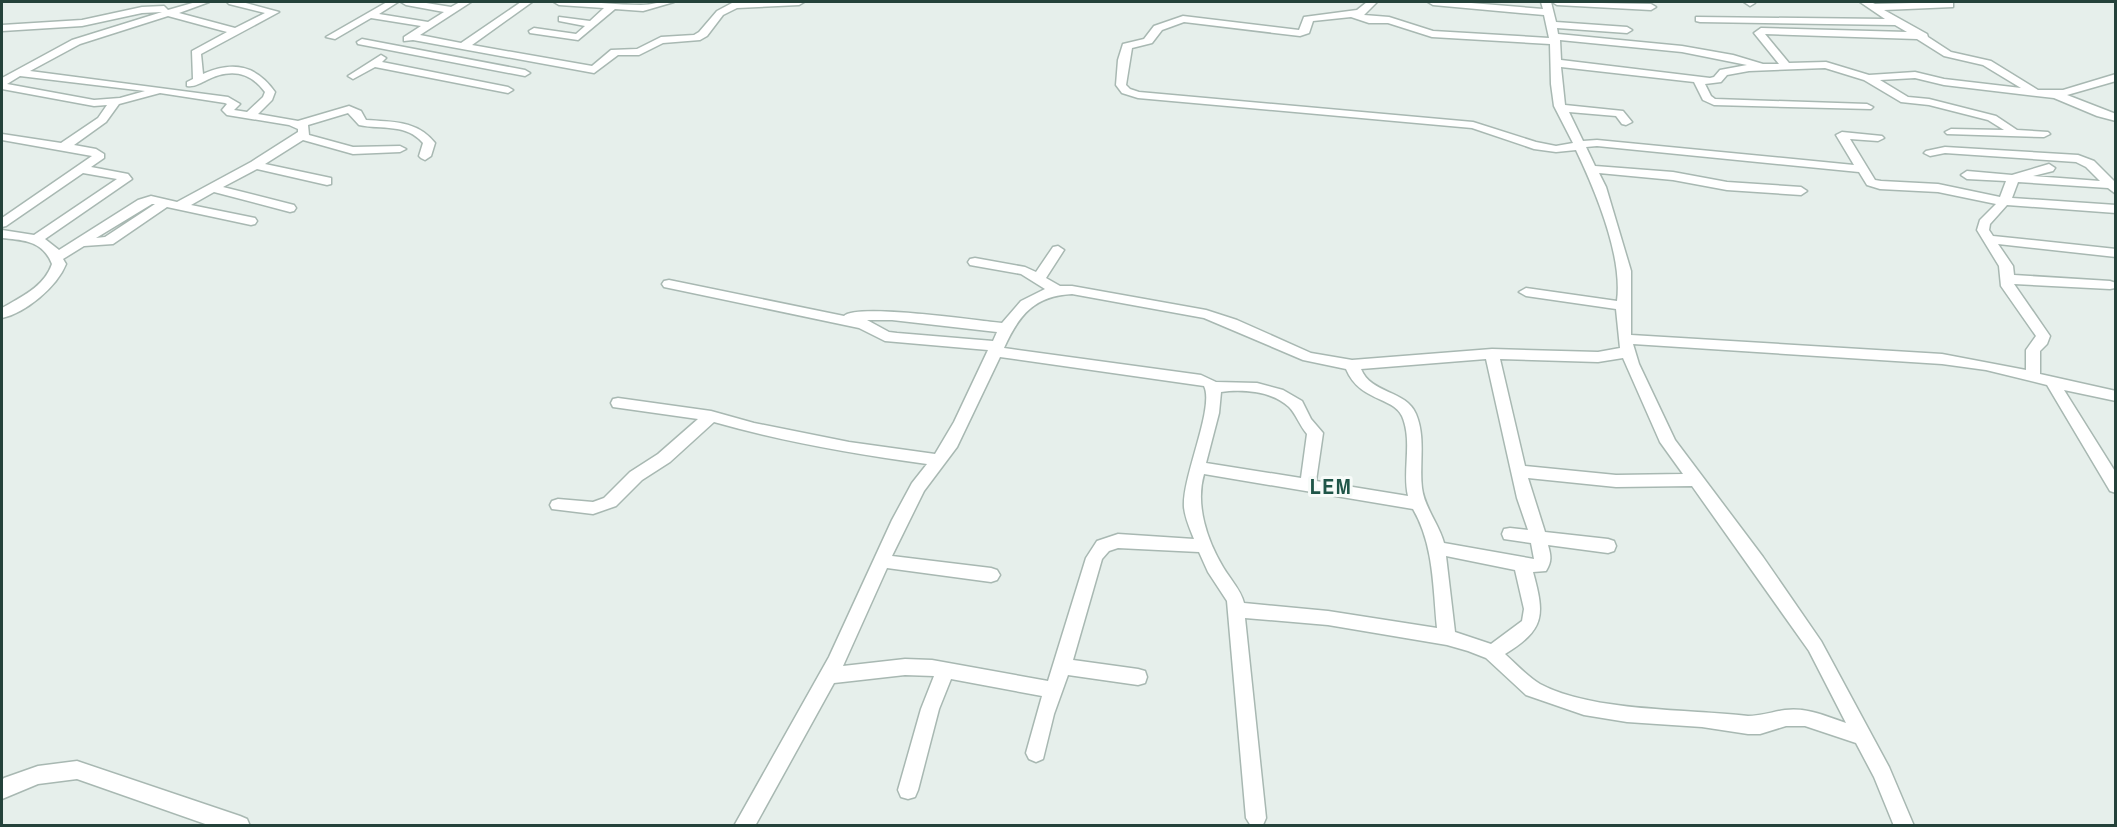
<svg xmlns="http://www.w3.org/2000/svg" width="2117" height="827" viewBox="0 0 2117 827" font-family="'Archivo Narrow',sans-serif">
<style>
.lines{fill:none;stroke-linecap:round;stroke-linejoin:round}
.minor-casing{stroke:#a8b8b2;stroke-width:3}
.minor{fill:#fff;fill-rule:evenodd}
.labels{text-anchor:middle;stroke-width:6;stroke-linejoin:round;paint-order:stroke}
.district-label{font-size:22px;font-weight:bold;letter-spacing:1.5px;fill:#1f5548;stroke:#f7fbf9}
</style>
<rect width="100%" height="100%" fill="#e6efeb"/>
<g class="lines">
<g class="minor-casing">
<g id="minor">
<path d="M196 2H209L179 13 235 28 265 13 229 4 227 2H242L279 12 201 54 203 74C233 61 256 65 275 92L272 100 258 114 298 121 349 106 361 111 366 120C392 122 417 120 435 143L431 156 425 160 421 158 419 156 423 143C406 123 382 130 359 125L348 113 308 125 309 135 353 147 400 146 406 149 400 152 353 154 303 140 265 164 331 178V184L327 185 257 169 223 187 294 205 296 208 294 211 290 212 214 192 191 205 255 218 257 221 255 224 251 225 167 207 113 244 84 246 63 259 66 264C57 287 25 313 2 318V308C21 297 44 287 52 264 43 241 24 240 2 238V230L34 235 117 179 83 173 6 226 2 227V218L92 156 2 140V134L61 143 98 118 107 105 94 106 2 89V78L72 40 162 12 142 13 82 26 2 31V25L82 20 142 7 164 6 168 10ZM168 16 227 32 192 51 193 79 187 82V86C195 87 198 84 205 81 228 69 249 70 265 92L263 97 247 112 234 110 240 104 228 97 30 71 80 44ZM20 76 145 91 120 98 94 100 7 84ZM160 93 225 103 227 104 222 110 227 115 289 125 298 129V132L251 162 177 202 151 196 138 200 59 250 45 239 132 179 128 174 91 167 104 158V154L96 149 74 145 106 122 119 104ZM152 204H155L105 237 96 238Z"/>
<path d="M387 2H398L379 14 428 22 444 12 406 5 401 2H420L451 7 460 2H471L420 35 461 43 521 2H532L472 45 592 66 611 50 637 49 661 37 694 35 699 32 717 11 732 3 804 2 799 5 737 8 723 15 707 36 700 40 663 43 639 55H618L594 73 413 40 404 41V37L421 26 371 18 335 39 326 37Z"/>
<path d="M554 2C583 0 612 5 641 5 652 5 662 1 674 2L643 11 615 9 578 40 530 33 529 31 534 28 576 34 585 26 559 21V17L590 21 604 8 559 5Z"/>
<path d="M1367 2H1377L1364 15 1389 17 1433 31 1549 38 1544 15 1433 5 1428 2H1459L1543 9 1541 2H1551L1556 22 1627 27 1632 30 1627 33 1557 28 1558 34 1682 46 1733 55 1763 64H1779L1754 33 1761 28 1907 32 1895 25 1700 22 1696 21V17L1885 19 1860 2H1871L1875 4 1950 2 1953 3V7L1884 10 1927 34 1928 37 1951 52 1991 61 2038 90H2063L2116 74V81L2067 95 2116 114V121L2097 116 2054 98 1944 85 1915 78 1880 80 1908 97 1929 99 1996 116 2017 130 2048 132 2050 134 2044 137 1947 134 1945 132 1951 129 2004 130 1988 120 1929 105 1901 102 1864 80 1825 68 1749 71 1727 75 1721 82 1705 84 1711 96 1715 99 1867 104 1873 107 1871 109 1714 105 1703 100 1694 82 1561 67 1565 105 1623 111 1632 122 1626 125 1622 124 1616 116 1569 112 1583 141 1597 140 1854 165 1836 135 1842 132 1882 136 1884 138 1878 141 1850 139 1875 180 1881 181 1938 184 2000 197 2006 181 1967 179 1961 175 1967 171 2012 175 2049 164 2055 168 2053 171 2033 176 2100 181 2086 167 2076 162 1945 153 1930 156 1924 153 1926 151 1945 147 2078 155 2094 161 2116 183V194L2108 188 2018 182 2012 198 2116 205V213L2007 205 1990 224 1989 230 1993 236 2116 249V257L1998 244 2013 266 2014 275 2110 281 2116 283 2115 288 2110 289 2014 284 2050 336 2047 344 2040 351V374L2116 391V401L2064 390 2116 473V493L2110 491 2047 385 1986 370 1942 364 1633 344 1639 364 1675 440 1763 557 1821 641 1889 767 1914 826H1894L1874 777 1856 743 1805 726H1786L1760 734H1748L1702 727 1627 722 1584 715 1526 695 1486 658 1468 651 1447 645 1328 625 1245 618 1266 818 1263 825 1251 826 1246 818 1227 601 1208 572 1199 552 1118 548 1109 551 1102 559 1073 660 1138 669 1145 671 1147 677 1145 683 1138 685 1068 675 1054 714 1043 759 1036 762 1029 759 1026 753 1042 696 951 679 939 709 918 790 915 797 908 799 901 797 898 790 921 709 934 676 905 675 834 683 755 826H734L829 657 892 520 912 483 927 464C855 454 784 442 714 422L670 462 642 480 616 506 593 514 552 509 550 505 552 501 558 499 593 502 604 498 630 472 658 454 698 419 613 407 611 403 613 399 618 398 711 411 754 423 849 442 935 454 954 422 988 350 885 341 859 328 664 287 662 284 664 281 669 280 844 316C857 303 979 321 1002 323L1021 301 1045 289 1021 274 970 265 968 262 970 259 975 258 1025 267 1036 272 1053 247 1058 246 1064 250 1046 278 1060 286H1072L1206 310 1237 320 1311 353 1352 360 1492 349 1598 352 1620 348 1616 309 1526 296 1519 292 1526 288 1617 301C1623 256 1595 190 1576 150L1556 152 1534 149 1472 128 1138 98 1122 93 1116 85 1118 60 1123 44 1144 39 1154 26 1183 16 1299 30 1304 17 1357 10ZM1351 17 1369 23H1388L1432 37 1550 44 1551 84 1554 106 1573 143 1556 146 1536 142 1473 122 1139 92 1130 89 1126 85 1132 48 1152 43 1162 30 1184 22 1300 36 1309 33 1313 21ZM1765 34 1917 39 1944 56 1983 65 2021 88 1944 79 1915 72 1869 75 1826 62 1789 63ZM1560 40 1682 52 1747 65 1720 70 1714 77 1710 78 1561 60ZM1597 146 1859 172 1867 185 1880 189 1938 192 1996 204 1980 220 1977 230 1999 266 2001 286 2036 336 2026 350V370L1942 354 1631 335V271L1606 187 1599 173 1673 180 1727 190 1801 195 1807 191 1801 187 1727 182 1673 172 1595 166 1586 147ZM1072 294 1204 318 1303 360 1346 369C1360 402 1392 396 1402 416 1413 441 1402 471 1408 496L1316 481 1323 433 1311 419 1302 401 1283 390 1257 383 1216 382 1201 375 1004 348C1019 315 1034 296 1072 294ZM867 320H892L997 332 993 341 897 333 889 332ZM1000 357 1204 386C1215 407 1182 477 1184 507 1185 518 1190 529 1194 539L1118 534 1097 541 1086 558 1048 681 932 660 905 659 843 666 887 568 991 582 997 580 1000 575 997 570 991 568 892 556 924 491 957 447ZM1623 358 1660 442 1683 474 1616 475 1525 466 1500 359 1598 362ZM1486 359 1517 498 1528 530 1510 528 1504 529 1502 534 1504 539 1531 543 1534 559 1444 543C1439 524 1424 507 1422 488 1419 464 1426 438 1416 414 1406 390 1371 394 1361 369ZM1221 392C1242 389 1272 391 1289 407 1296 414 1300 426 1307 434L1301 478 1206 463 1219 413ZM1204 474 1413 509C1434 545 1433 588 1437 628L1328 611 1244 603C1241 590 1230 579 1223 567 1207 540 1195 505 1204 474ZM1528 478 1616 487 1692 486 1809 651 1846 723C1826 716 1806 707 1785 710 1772 712 1761 716 1748 716 1688 709 1593 712 1540 684 1527 676 1516 664 1505 654 1545 629 1545 616 1533 572L1546 571C1552 561 1551 556 1548 545L1608 553 1614 551 1616 546 1614 541 1608 539 1545 532ZM1446 556 1515 570 1524 609 1522 621 1491 644 1455 632Z"/>
<path d="M1552 2 1651 4 1656 7 1651 10 1557 5Z"/>
<path d="M1744 2H1754L1755 3 1750 6Z"/>
<path d="M362 39 525 70 530 73 525 76 358 44 357 42Z"/>
<path d="M381 55 386 58 382 62 508 87 513 90 508 93 375 67 353 79 348 76Z"/>
<path d="M77 761 240 816 247 819 250 826H211L77 779 38 784 2 799V780L4 778 38 766Z"/>
</g>
</g>
<use href="#minor" class="minor"/>
</g>
<g class="labels">
<g class="district-label">
<text x="1331" y="494">LEM</text>
</g>
</g>
<rect width="2117" height="827" fill="none" stroke="#24423a" stroke-width="6"/>
</svg>
